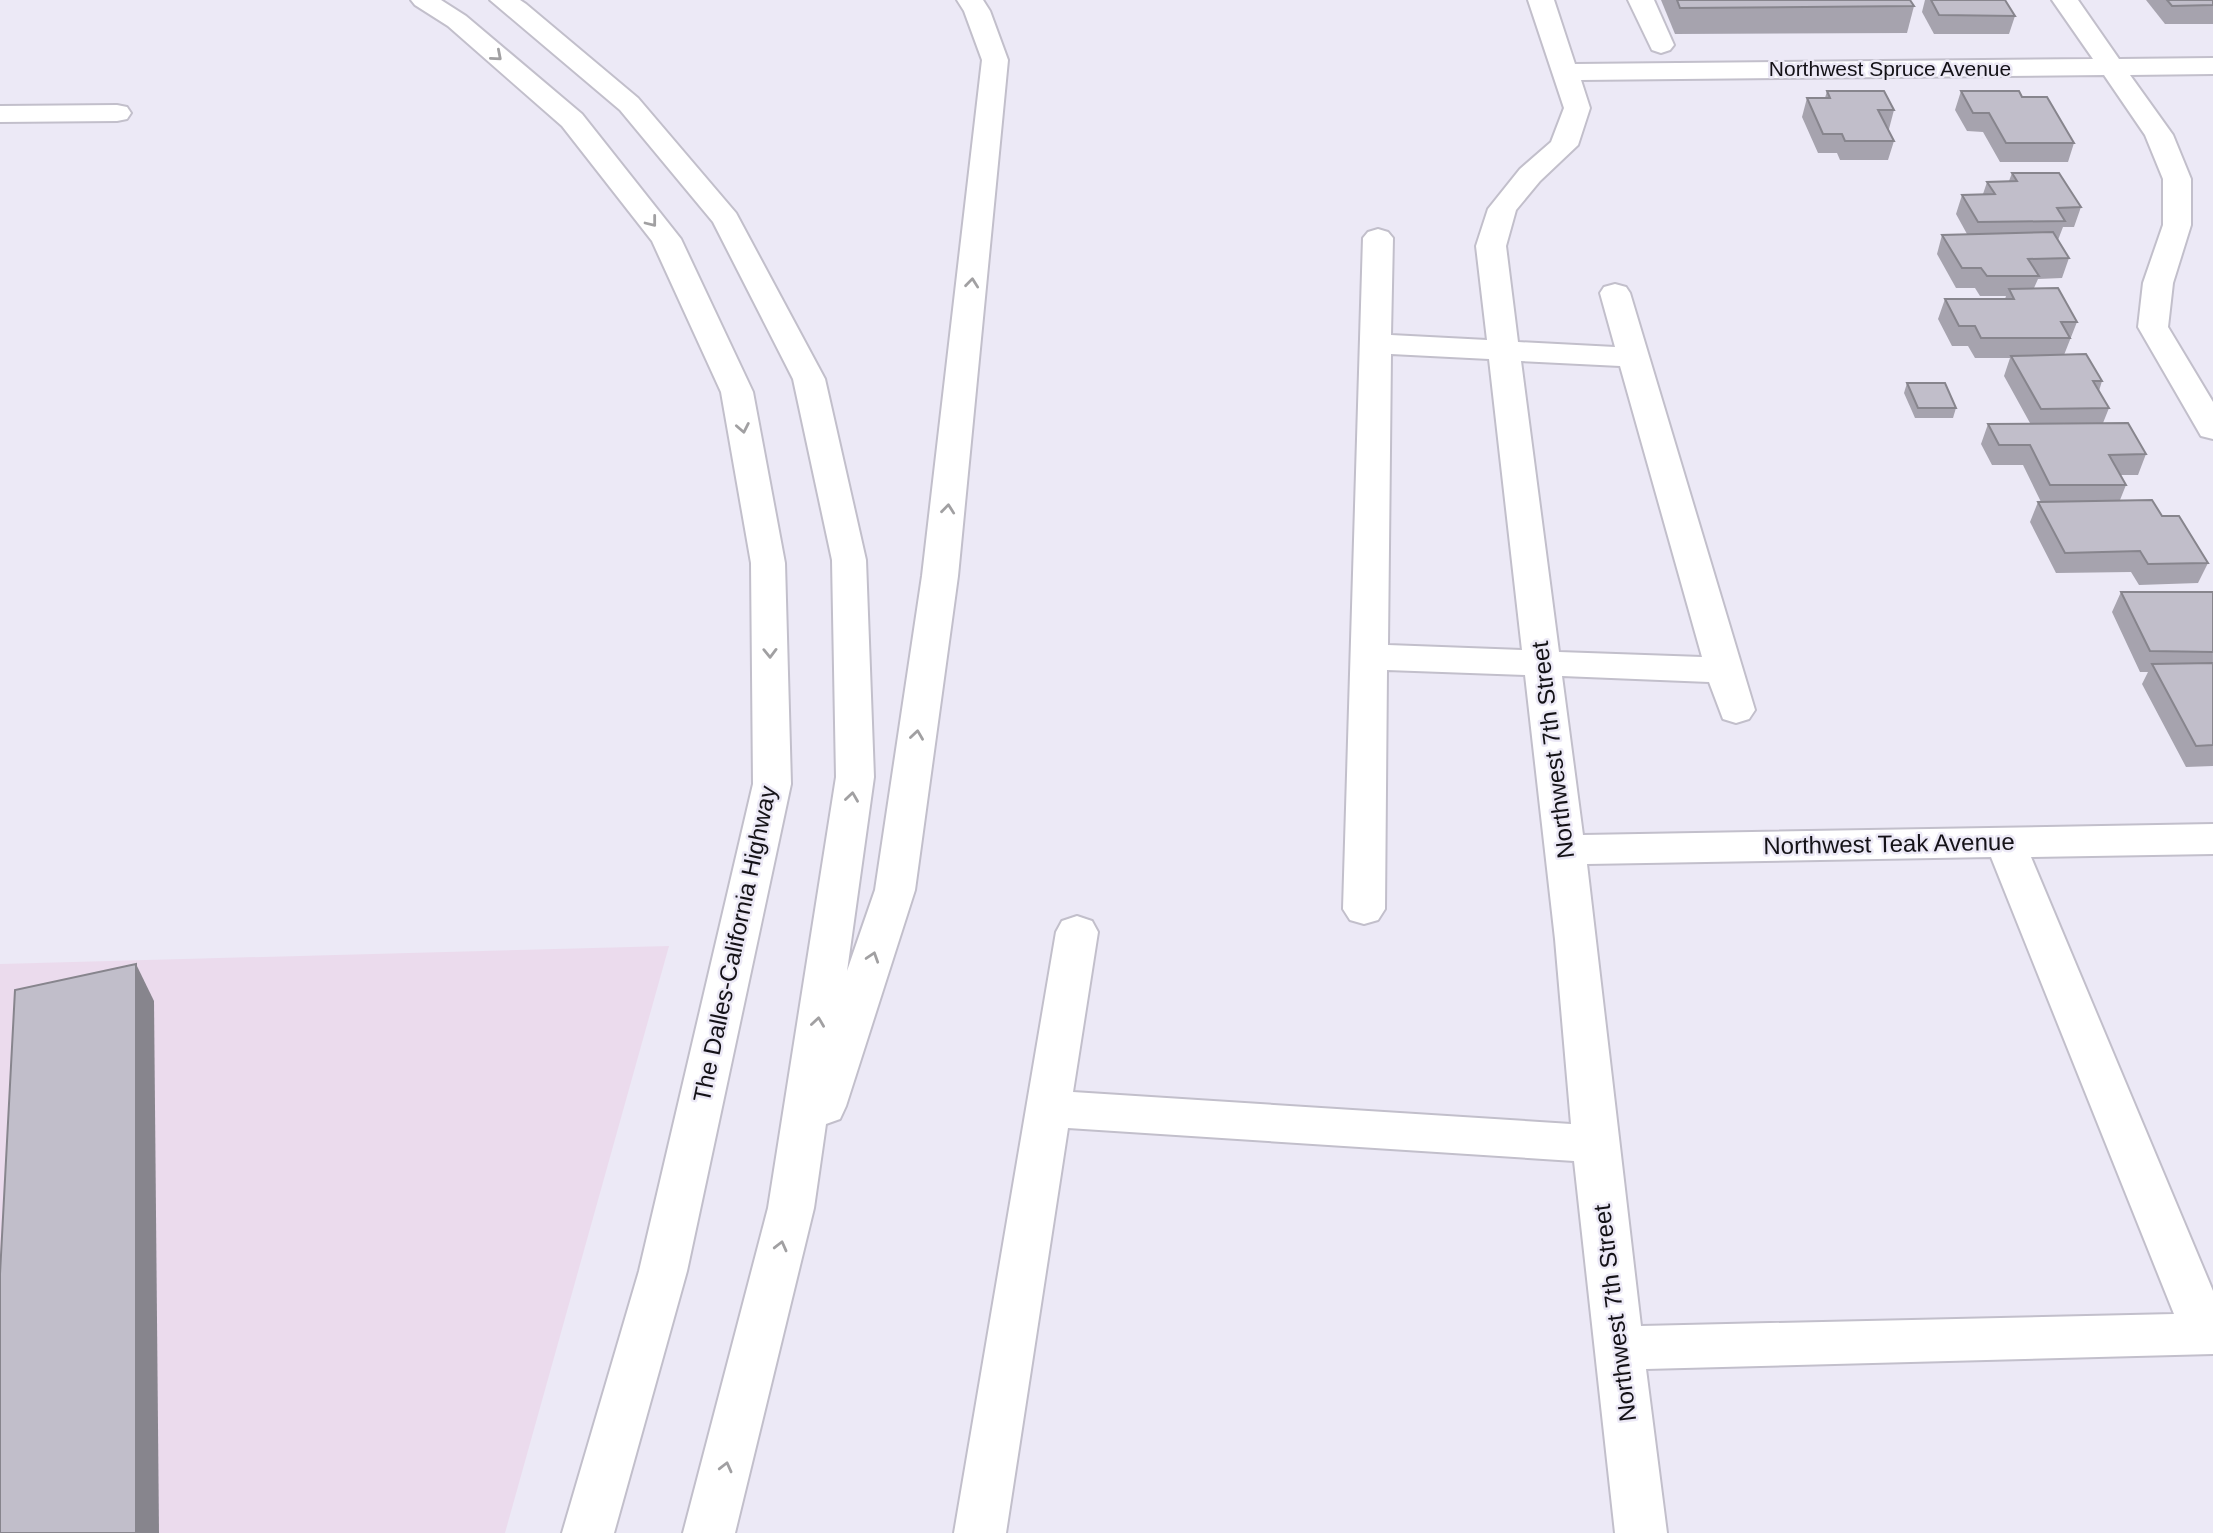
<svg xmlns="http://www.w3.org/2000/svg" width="2213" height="1533" viewBox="0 0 2213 1533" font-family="Arial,sans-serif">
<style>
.industrial{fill:#ebdbed}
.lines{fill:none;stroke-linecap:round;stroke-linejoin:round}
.minor-casing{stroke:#c2bfcb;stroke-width:4}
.highway-casing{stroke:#c2bfcb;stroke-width:4}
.minor{fill:#fff;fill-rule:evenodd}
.highway{fill:#fff;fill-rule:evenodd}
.wall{fill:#a6a3ae}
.shaded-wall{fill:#87858d}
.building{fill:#c1beca;stroke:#87858d;stroke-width:2}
.oneway{stroke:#a1a0a2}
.labels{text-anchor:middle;stroke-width:5;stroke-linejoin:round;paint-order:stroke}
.far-street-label{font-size:21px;fill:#141217;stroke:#ece9f6}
.street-label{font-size:24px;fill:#141217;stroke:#ece9f6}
</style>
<rect width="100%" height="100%" fill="#ece9f6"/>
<path class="industrial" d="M669 946 505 1533H0V964Z"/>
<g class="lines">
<g class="minor-casing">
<g id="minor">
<path d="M1528 0H1554L1575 64 2093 59 2052 0H2078L2119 59 2213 58V74L2130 75 2173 135 2191 179V225L2173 283 2168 327 2213 402V439L2201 436 2197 429 2138 327 2143 283 2163 225V179L2145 135 2104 75 1581 80 1590 108 1578 145 1540 181 1516 210 1506 246 1518 342 1615 347 1600 293 1604 287 1615 284 1626 287 1630 293 1755 710 1749 719 1736 723 1723 719 1709 682 1562 676 1583 835 2213 824V854L2031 857 2213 1291V1354L1646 1369 1667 1533H1615L1574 1161 1068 1128 1006 1533H954L1056 932 1062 921 1077 916 1092 921 1098 932 1073 1092 1571 1124 1555 939 1525 675 1387 670 1385 909 1378 920 1364 924 1350 920 1343 909 1363 238 1368 232 1378 229 1388 232 1393 238 1391 335 1487 340 1476 246 1488 209 1520 169 1551 142 1564 108ZM1391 354 1489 359 1522 650 1388 645ZM1521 361 1620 366 1702 657 1559 652ZM1991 857 2174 1314 1641 1326 1587 864Z"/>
<path d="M1628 0H1654L1674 45 1670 50 1661 53 1652 50Z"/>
<path d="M117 105 127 107 131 113 127 119 117 121 0 122V106Z"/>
</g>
</g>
<g class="highway-casing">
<g id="highway">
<path d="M411 0H441L466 16 582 114 681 239 753 392 785 563 791 784 687 1271 614 1533H562L639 1271 753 784 751 563 721 392 652 241 562 126 448 26 415 5Z"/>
<path d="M490 0H520L526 4 638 98 736 213 825 379 866 560 874 777 847 971 875 890 922 576 982 60 964 11 957 0H983L990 11 1008 60 958 576 915 890 846 1106 840 1119 826 1124 814 1208 735 1533H683L768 1208 836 777 832 560 793 379 713 222 620 110Z"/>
</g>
</g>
<use href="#minor" class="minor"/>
<use href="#highway" class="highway"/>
</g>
<g class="wall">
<path d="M1661 0H1910L1914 6 1907 33 1675 34Z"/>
<path d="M1925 0H2005L2015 16 2009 34H1934L1922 12Z"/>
<path d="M2146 0H2213V24H2165Z"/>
<path d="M1827 91 1894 110 1889 129H1887L1894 141 1888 160H1840L1837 153H1818L1802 117 1807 98H1825Z"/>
<path d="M1961 91 2074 143 2068 162H2000L1983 132 1967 131 1955 110Z"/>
<path d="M2012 173 2081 207 2074 227H2063L2058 240 2069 258 2062 278 2038 279 2034 288 2077 322 2064 355 2102 381 2099 391 2109 408 2103 423 2146 454 2138 475H2120L2126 485 2120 500 2162 516 2208 563 2198 583 2139 585 2131 572 2056 573 2030 522 2038 502H2041L2023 465H1992L1981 444 1988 424 2030 423 2004 376 2010 358H1975L1968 346H1952L1938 319 1945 299H2005L2006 296H1980L1975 288H1956L1937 254 1942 235 1967 234 1956 214 1962 195 1983 194 1987 182 2009 181Z"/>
<path d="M1907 383 1956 408 1953 418H1915L1904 393Z"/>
<path d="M2121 592H2213V766L2186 767 2142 684 2148 672H2140L2112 612Z"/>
</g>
<path class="shaded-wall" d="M136 964 154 1001 159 1533H136Z"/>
<g class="building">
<path d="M1677 0H1910L1914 6 1680 8Z"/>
<path d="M1931 0H2005L2015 16 1939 15Z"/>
<path d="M2167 0H2213V5L2172 6Z"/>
<path d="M1827 91H1884L1894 110H1878L1894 141H1845L1842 134H1823L1807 98H1830Z"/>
<path d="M1961 91H2019L2022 97H2047L2074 143H2006L1989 113H1973Z"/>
<path d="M2012 173H2059L2081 207 2057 208 2065 221 1978 222 1962 195 1995 194 1987 182 2017 181Z"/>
<path d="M2053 232 2069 258 2028 259 2039 276H1987L1981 268H1962L1942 235Z"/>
<path d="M2058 288 2077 322H2061L2070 338H1981L1975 326H1959L1945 299H2014L2009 289Z"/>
<path d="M2086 354 2102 381H2093L2109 408 2041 409 2011 356Z"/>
<path d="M1907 383H1945L1956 408H1918Z"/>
<path d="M2128 423 2146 454 2109 455 2126 485H2050L2030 445H1999L1988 424Z"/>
<path d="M2152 500 2162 516H2179L2208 563 2148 564 2140 551 2065 553 2038 502Z"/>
<path d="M2121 592H2213V652L2150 651Z"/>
<path d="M2213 663V745L2196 746 2152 664Z"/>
<path d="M136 964V1533H0V1274L15 990Z"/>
</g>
<defs><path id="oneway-chevron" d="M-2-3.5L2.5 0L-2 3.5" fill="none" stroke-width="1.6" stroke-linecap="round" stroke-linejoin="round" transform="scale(1.75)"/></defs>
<g class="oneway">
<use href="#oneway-chevron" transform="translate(497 56) rotate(41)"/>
<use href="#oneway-chevron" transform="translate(652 222) rotate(52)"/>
<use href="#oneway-chevron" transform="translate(972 283) rotate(-84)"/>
<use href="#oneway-chevron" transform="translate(743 428) rotate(79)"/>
<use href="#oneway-chevron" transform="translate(948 509) rotate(-84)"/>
<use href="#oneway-chevron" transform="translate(770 653) rotate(89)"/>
<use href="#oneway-chevron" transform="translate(917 735) rotate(-82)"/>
<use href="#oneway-chevron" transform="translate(852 797) rotate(-82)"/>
<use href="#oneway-chevron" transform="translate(873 957) rotate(-72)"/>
<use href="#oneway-chevron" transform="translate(818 1022) rotate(-82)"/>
<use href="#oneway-chevron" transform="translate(781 1246) rotate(-76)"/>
<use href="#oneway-chevron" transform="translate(726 1467) rotate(-76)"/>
</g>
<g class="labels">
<g class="far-street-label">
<text x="1890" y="76">Northwest Spruce Avenue</text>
</g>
<g class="street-label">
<text transform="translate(1553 750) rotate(-97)" y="8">Northwest 7th Street</text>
<text transform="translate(1889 844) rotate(-1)" y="8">Northwest Teak Avenue</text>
<text transform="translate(735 944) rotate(-78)" y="8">The Dalles-California Highway</text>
<text transform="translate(1615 1313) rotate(-97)" y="8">Northwest 7th Street</text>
</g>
</g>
</svg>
